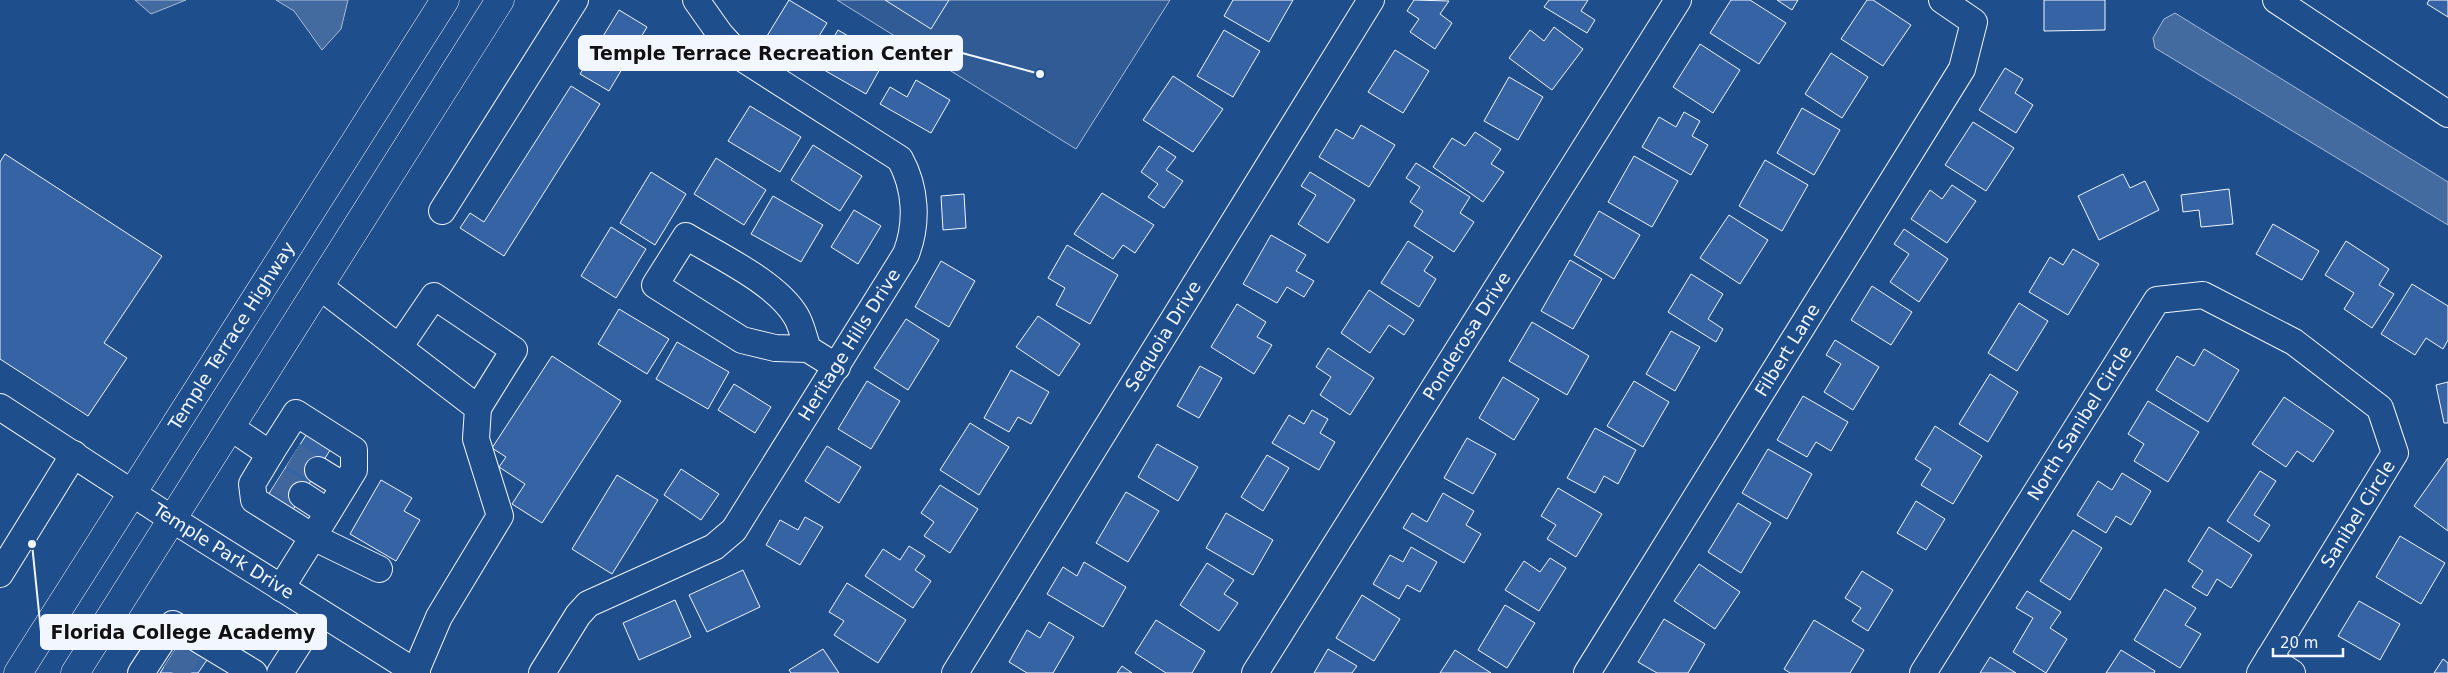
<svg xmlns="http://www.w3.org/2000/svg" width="2448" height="673" viewBox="0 0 2448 673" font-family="'DejaVu Sans',sans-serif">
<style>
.green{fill:#305b95;stroke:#a8bbd7}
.water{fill:#446ba0;stroke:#a8bbd7}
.building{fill:#3563a3;stroke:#f2f6ff}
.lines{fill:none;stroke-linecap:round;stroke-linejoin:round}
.minor-tunnel{stroke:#3f679d;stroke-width:26;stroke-dasharray:26 13;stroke-linecap:butt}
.minor-casing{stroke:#f2f6ff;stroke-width:28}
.major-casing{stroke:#f2f6ff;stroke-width:29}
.minor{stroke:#1f4e8c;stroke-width:26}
.major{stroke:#1f4e8c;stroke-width:28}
.labels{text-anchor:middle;stroke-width:4;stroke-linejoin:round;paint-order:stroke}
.street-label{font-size:18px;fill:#f2f6ff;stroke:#1f4e8c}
.leader{fill:none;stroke:#f2f6ff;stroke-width:2}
.callout-dot{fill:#f2f6ff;stroke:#1f4e8c;stroke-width:2}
.callout{fill:#f2f6ff;stroke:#f2f6ff;stroke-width:2}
.callout-label{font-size:19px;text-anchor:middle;font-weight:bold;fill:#111}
</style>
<rect width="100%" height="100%" fill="#1f4e8c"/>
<path class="green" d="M837 0H1170L1076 149Z"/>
<g class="water">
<path d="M135 0H186L151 14Z"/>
<path d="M276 0H348L341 29 322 50 294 11Z"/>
<path d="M2175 13 2448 182V225L2155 48 2153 38 2164 19Z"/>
</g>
<g class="building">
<path d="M789 0 827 23 805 59 767 36Z"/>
<path d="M885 0H949L931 29Z"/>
<path d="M1233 0H1293L1269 42 1224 16Z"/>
<path d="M1414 0 1449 1 1440 14 1452 23 1435 49 1410 32 1419 19 1407 11Z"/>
<path d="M1549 0H1588L1581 11 1595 20 1587 33 1544 7Z"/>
<path d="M1731 0H1750L1786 23 1759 64 1710 33Z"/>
<path d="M1777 0H1798L1792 10Z"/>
<path d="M1867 0H1873L1911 25 1883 66 1841 39Z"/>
<path d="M2044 0H2105V30L2044 31Z"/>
<path d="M2429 0H2448V17L2427 4Z"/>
<path d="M619 10 647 27 609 91 580 74Z"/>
<path d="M1554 27 1583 49 1552 90 1509 58 1530 30 1544 41Z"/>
<path d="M838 30 886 58 866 94 817 66Z"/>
<path d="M1224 30 1260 51 1233 97 1197 76Z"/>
<path d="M1700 44 1740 70 1713 113 1673 87Z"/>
<path d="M1395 50 1429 71 1403 113 1368 92Z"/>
<path d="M1831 53 1868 77 1842 118 1805 94Z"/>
<path d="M2005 68 2023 79 2015 93 2033 105 2016 133 1979 110Z"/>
<path d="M1173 76 1223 109 1193 152 1143 120Z"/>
<path d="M1509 77 1543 97 1518 140 1484 121Z"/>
<path d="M916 80 950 100 931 133 880 104 890 87 907 97Z"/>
<path d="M571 86 600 104 504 256 460 228 470 213 484 222Z"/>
<path d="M750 106 801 137 780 172 728 141Z"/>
<path d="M1802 108 1840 130 1814 175 1777 153Z"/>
<path d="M1684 112 1700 121 1692 136 1708 145 1691 175 1642 147 1659 117 1676 127Z"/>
<path d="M1973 122 2014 148 1986 191 1945 165Z"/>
<path d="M1361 125 1395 145 1369 187 1319 157 1336 129 1353 139Z"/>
<path d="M1475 132 1501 149 1491 164 1504 172 1483 202 1433 167 1452 138 1465 146Z"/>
<path d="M813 145 862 176 840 211 791 180Z"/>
<path d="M1159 146 1176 157 1166 170 1183 181 1164 208 1148 197 1158 184 1141 172Z"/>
<path d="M5 154 162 256 104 343 127 358 88 416 0 359V162Z"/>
<path d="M1634 156 1678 181 1652 227 1608 202Z"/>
<path d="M716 158 766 190 744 225 694 194Z"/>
<path d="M1765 160 1808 185 1782 231 1739 206Z"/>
<path d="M1416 163 1470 197 1460 213 1474 222 1454 252 1414 226 1423 211 1410 202 1420 187 1406 178Z"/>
<path d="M651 172 686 194 655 245 620 223Z"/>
<path d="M1310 172 1355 200 1328 243 1298 224 1316 195 1301 186Z"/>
<path d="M2123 174 2130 188 2145 181 2159 210 2099 240 2078 196Z"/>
<path d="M1952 185 1976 201 1947 243 1911 219 1930 190 1942 199Z"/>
<path d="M2229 189 2233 224 2201 227 2199 210 2183 212 2181 195Z"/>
<path d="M1102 193 1154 225 1135 253 1123 245 1113 259 1074 234Z"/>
<path d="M964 194 966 228 943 230 941 196Z"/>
<path d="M773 196 823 225 801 262 751 234Z"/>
<path d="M854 210 881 226 858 264 831 247Z"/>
<path d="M1599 211 1640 235 1614 279 1574 255Z"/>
<path d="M1729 215 1768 240 1740 284 1700 258Z"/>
<path d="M2273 224 2319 251 2302 280 2256 254Z"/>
<path d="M611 227 646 249 616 298 581 276Z"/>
<path d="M1904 229 1948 259 1919 302 1890 282 1909 254 1894 244Z"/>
<path d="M1271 235 1306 255 1296 271 1314 281 1304 297 1287 287 1277 303 1243 284Z"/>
<path d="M1408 241 1433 257 1424 271 1436 279 1419 307 1381 283Z"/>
<path d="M2346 241 2389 269 2379 285 2394 294 2372 328 2344 309 2354 293 2325 275Z"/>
<path d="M1067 245 1118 275 1090 324 1056 305 1065 288 1048 278Z"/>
<path d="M2073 249 2099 264 2068 315 2029 292 2050 257 2063 265Z"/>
<path d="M1570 260 1602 279 1573 329 1541 311Z"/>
<path d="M941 261 975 281 949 327 915 307Z"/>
<path d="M1691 274 1723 294 1708 319 1723 329 1716 342 1668 312Z"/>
<path d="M2412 284 2448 306V340L2443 349 2426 338 2415 355 2381 334Z"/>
<path d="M1872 286 1912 312 1891 345 1851 320Z"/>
<path d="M1369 290 1414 320 1404 335 1389 325 1370 353 1341 333Z"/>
<path d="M2019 303 2048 321 2017 371 1988 353Z"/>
<path d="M1237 304 1266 322 1257 337 1272 345 1254 374 1211 347Z"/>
<path d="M619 309 669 339 647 374 598 344Z"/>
<path d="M1038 316 1080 344 1059 376 1016 347Z"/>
<path d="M906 319 939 340 908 390 874 368Z"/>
<path d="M1532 322 1589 356 1567 395 1509 361Z"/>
<path d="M1671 331 1700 347 1675 391 1646 374Z"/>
<path d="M1835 340 1879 367 1853 410 1824 392 1841 364 1826 355Z"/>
<path d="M677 342 729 372 708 409 656 379Z"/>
<path d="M1328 348 1374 378 1350 415 1320 395 1331 377 1316 367Z"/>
<path d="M2204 349 2239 370 2208 422 2156 390 2177 356 2194 366Z"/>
<path d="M552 356 621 401 542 523 512 504 525 484 499 467 506 457 492 448Z"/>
<path d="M1200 366 1222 378 1199 418 1177 406Z"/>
<path d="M1011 370 1049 392 1031 424 1018 417 1009 432 984 418Z"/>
<path d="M1990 374 2018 392 1988 442 1959 424Z"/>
<path d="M1503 377 1539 399 1514 440 1479 418Z"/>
<path d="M867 381 900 401 871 449 838 429Z"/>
<path d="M1634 381 1669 402 1643 447 1607 426Z"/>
<path d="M2448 382V423H2444L2436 385Z"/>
<path d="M734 384 771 407 755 433 718 410Z"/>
<path d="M1803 396 1848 422 1831 451 1816 442 1807 457 1777 440Z"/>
<path d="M2284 397 2334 431 2313 462 2297 451 2286 467 2252 444Z"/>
<path d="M2148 401 2199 432 2168 482 2134 461 2144 444 2128 434Z"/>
<path d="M1312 410 1328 419 1320 433 1335 442 1319 470 1272 443 1289 415 1304 424Z"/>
<path d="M970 423 1009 447 979 495 940 470Z"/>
<path d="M1935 426 1982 456 1953 504 1921 485 1931 469 1915 459Z"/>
<path d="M1595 428 1636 450 1618 484 1604 476 1595 493 1567 478Z"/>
<path d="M308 432 332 447 289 516 265 500Z"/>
<path d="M1467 438 1496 454 1473 494 1444 478Z"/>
<path d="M1157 444 1198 467 1178 501 1138 477Z"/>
<path d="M827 446 861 467 839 503 805 481Z"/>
<path d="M1768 449 1812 474 1787 519 1742 493Z"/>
<path d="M1267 455 1289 468 1263 511 1241 497Z"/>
<path d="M2448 458V531L2414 506Z"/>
<path d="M681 469 719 494 701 520 664 495Z"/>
<path d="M2260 471 2276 481 2254 515 2270 525 2259 542 2227 521Z"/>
<path d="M2122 473 2151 491 2131 525 2116 516 2106 533 2077 515 2098 481 2112 490Z"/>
<path d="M617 475 658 500 612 574 572 549Z"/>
<path d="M381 480 412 498 404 511 420 520 396 561 350 534Z"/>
<path d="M940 485 978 509 950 553 924 536 934 522 921 513Z"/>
<path d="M1558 488 1602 514 1576 557 1547 539 1556 525 1541 516Z"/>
<path d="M1126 492 1159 511 1128 562 1096 543Z"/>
<path d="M1443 493 1474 511 1466 525 1481 534 1464 563 1403 528 1412 513 1427 522Z"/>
<path d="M1916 501 1945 519 1926 550 1897 533Z"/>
<path d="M1738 503 1771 523 1741 573 1708 552Z"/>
<path d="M1226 513 1273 540 1253 575 1206 548Z"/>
<path d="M805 517 823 527 800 565 766 545 780 520 798 530Z"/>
<path d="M2209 527 2252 555 2231 588 2217 579 2207 596 2192 587 2203 571 2188 561Z"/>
<path d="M2073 530 2102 548 2070 600 2040 581Z"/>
<path d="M2400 536 2445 563 2421 604 2376 577Z"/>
<path d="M909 546 925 556 915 570 931 581 913 608 865 576 883 549 900 560Z"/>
<path d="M1411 547 1437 562 1420 592 1407 585 1399 599 1373 584 1390 555 1403 562Z"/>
<path d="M1550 558 1566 568 1539 611 1505 590 1524 561 1540 572Z"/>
<path d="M1084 562 1126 587 1103 627 1047 594 1063 567 1077 576Z"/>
<path d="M1207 563 1234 580 1224 594 1238 603 1219 631 1180 605Z"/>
<path d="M1699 564 1740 592 1715 629 1674 601Z"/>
<path d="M743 570 760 607 707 632 689 595Z"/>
<path d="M1862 571 1893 590 1868 631 1852 621 1861 608 1845 598Z"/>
<path d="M847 583 906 620 878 663 834 635 844 621 829 612Z"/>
<path d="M2165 589 2196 608 2185 625 2201 634 2180 668 2134 640Z"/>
<path d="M2027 591 2061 612 2050 628 2067 639 2046 673 2013 652 2033 618 2016 608Z"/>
<path d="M1362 595 1400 619 1374 661 1336 638Z"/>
<path d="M675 600 691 637 639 660 623 623Z"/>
<path d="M2359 601 2400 624 2380 660 2338 636Z"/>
<path d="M1505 605 1535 623 1507 668 1478 650Z"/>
<path d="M1664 619 1705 644 1688 673H1657L1638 662Z"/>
<path d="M1156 620 1205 651 1192 673H1166L1135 653Z"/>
<path d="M1814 620 1864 650 1850 673H1790L1784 669Z"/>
<path d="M1049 622 1074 637 1053 673H1027L1009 662 1027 630 1040 638Z"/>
<path d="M184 636 211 654 198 673H160Z"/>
<path d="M823 649 839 673H791L789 670Z"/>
<path d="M1328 649 1357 666 1352 673H1314Z"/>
<path d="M1455 650 1491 673H1440Z"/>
<path d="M2121 650 2155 671 2154 673H2106Z"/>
<path d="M1990 657 2016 673H1980Z"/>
<path d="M2443 659 2448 663V673H2434Z"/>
<path d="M1122 666 1132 673H1117Z"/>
</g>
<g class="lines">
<g class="minor-tunnel">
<path d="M293 455 318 470"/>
<path d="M278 480 302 495"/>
<path d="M171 656 197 673"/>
</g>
<g class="minor-casing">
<g id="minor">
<path d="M2276 0 2448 114"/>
<path d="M442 211 575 0"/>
<path d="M319 286 478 408 476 439 500 516 439 617 415 673"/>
<path d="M400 346 434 296 514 350 478 408"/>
<path d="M808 349C804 339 802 326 796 316 777 283 719 256 686 236L655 285 742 340 775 348 808 349 837 367"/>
<path id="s1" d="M0 407 172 519 417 673"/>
<path d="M230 427 270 454 252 484 254 500 313 537 281 588"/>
<path d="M270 454 296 413 354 450V470L313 537 379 569"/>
<path d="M318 470 344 486"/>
<path d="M302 495 328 512"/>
<path d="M0 574 74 454"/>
<path d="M2269 658 2292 673"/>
<path d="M141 673 173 624 254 673"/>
<path d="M280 673 319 612"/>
<path id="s2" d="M542 673 578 615 588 604 714 547 734 530 906 254C918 223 916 188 900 159L742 58 720 34 696 0"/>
<path id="s3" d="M955 673 1371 0"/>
<path id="s4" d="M1255 673 1678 0"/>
<path id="s5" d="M1587 673 1962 69 1974 22 1942 0"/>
<path id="s6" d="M1923 673 2157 300 2203 295 2294 342 2380 408 2395 453 2260 673"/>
</g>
</g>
<g class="major-casing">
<g id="major">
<path id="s7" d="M18 673 445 0"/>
<path d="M75 673 500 0"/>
</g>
</g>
<use href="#minor" class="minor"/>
<use href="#major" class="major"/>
</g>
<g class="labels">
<g class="street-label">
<text dy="6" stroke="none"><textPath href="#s4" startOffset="398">Ponderosa Drive</textPath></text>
<text dy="6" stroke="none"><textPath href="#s7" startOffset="399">Temple Terrace Highway</textPath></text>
<text dy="6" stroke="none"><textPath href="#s3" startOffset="396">Sequoia Drive</textPath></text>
<text dy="6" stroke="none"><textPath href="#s2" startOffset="466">Heritage Hills Drive</textPath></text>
<text dy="6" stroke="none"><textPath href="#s5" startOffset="380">Filbert Lane</textPath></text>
<text dy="6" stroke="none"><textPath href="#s6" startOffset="295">North Sanibel Circle</textPath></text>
<text transform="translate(2358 514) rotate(-58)" y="6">Sanibel Circle</text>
<text dy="6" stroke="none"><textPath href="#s1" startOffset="266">Temple Park Drive</textPath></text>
</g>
</g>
<path class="leader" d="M1040 74L962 53M32 544L41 632"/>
<g class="callout-dot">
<circle cx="1040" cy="74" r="5"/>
<circle cx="32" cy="544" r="5"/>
</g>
<g class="callout">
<rect x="579" y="36" width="383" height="34" rx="5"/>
<rect x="41" y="615" width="285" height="34" rx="5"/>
</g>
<g class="callout-label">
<text x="771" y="60">Temple Terrace Recreation Center</text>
<text x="183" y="639">Florida College Academy</text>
</g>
<path d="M2273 648v8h70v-8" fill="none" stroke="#f2f6ff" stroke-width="2.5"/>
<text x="2280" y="648" font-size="15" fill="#f2f6ff" stroke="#1f4e8c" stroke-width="4" paint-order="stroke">20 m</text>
</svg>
